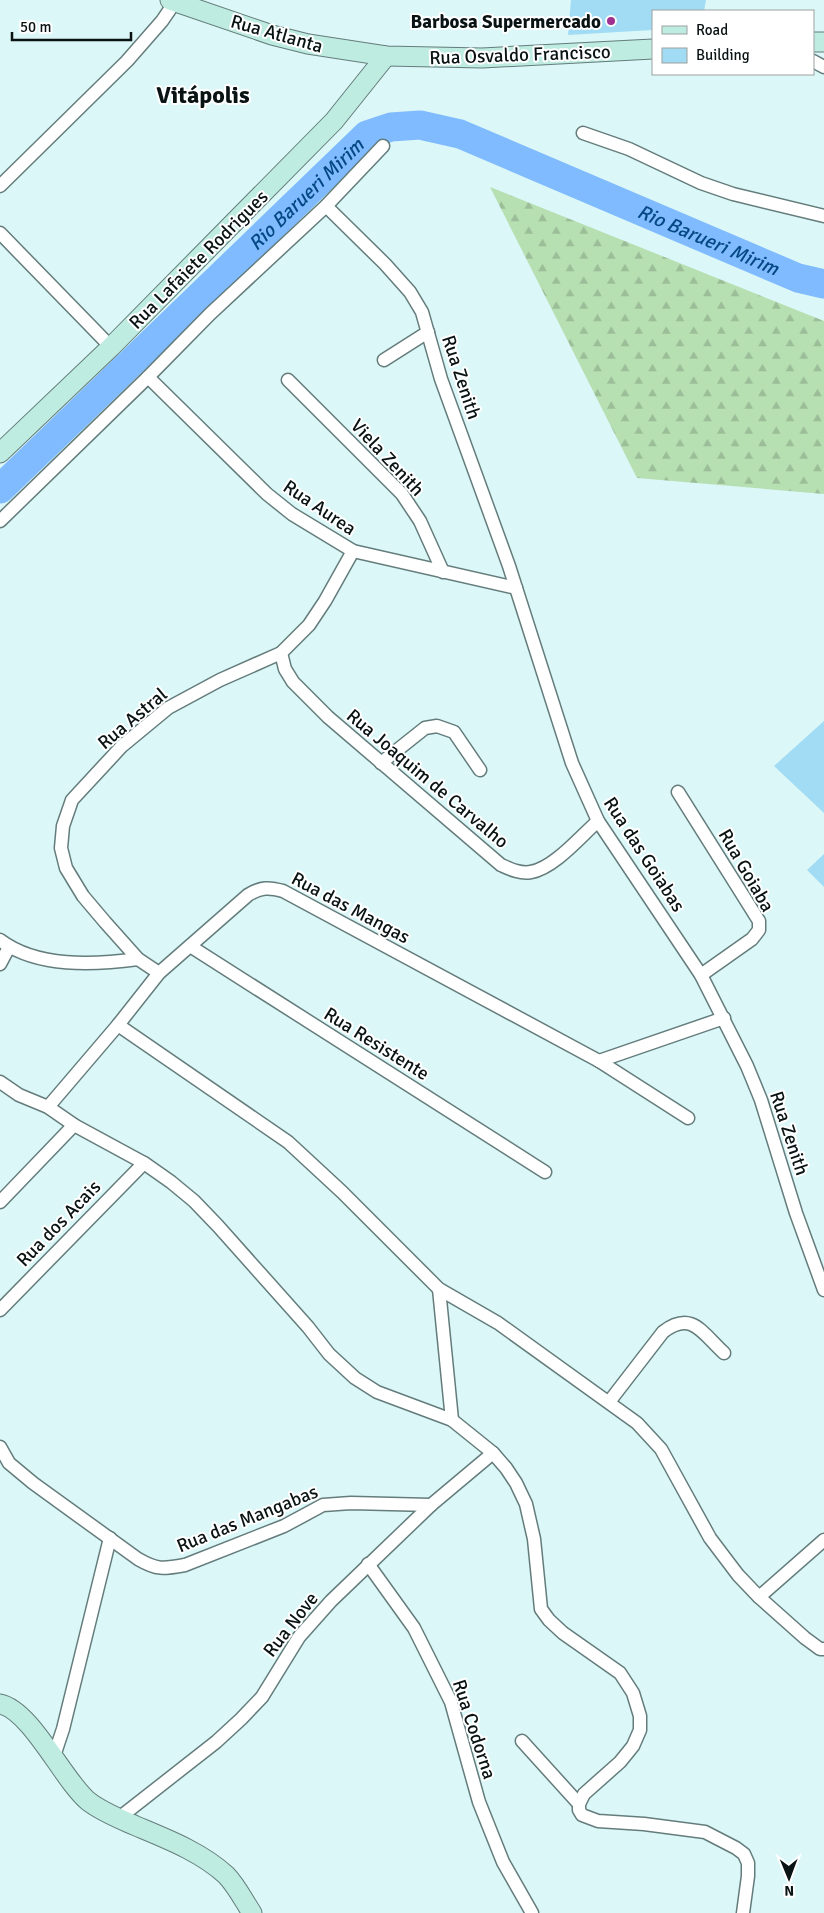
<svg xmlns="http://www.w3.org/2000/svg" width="824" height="1913" viewBox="0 0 824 1913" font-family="Signika,sans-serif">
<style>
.forest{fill:url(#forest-firs)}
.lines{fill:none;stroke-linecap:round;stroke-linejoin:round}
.river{stroke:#7fbbfe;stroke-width:29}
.building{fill:#a1dcf4}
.minor-casing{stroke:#647c7c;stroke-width:15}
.secondary-casing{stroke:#647c7c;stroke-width:21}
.minor{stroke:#fff;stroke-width:12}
.secondary{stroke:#beece0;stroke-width:19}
.poi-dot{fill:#a03190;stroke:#fff;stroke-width:2}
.labels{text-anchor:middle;stroke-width:4;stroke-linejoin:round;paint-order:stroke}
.poi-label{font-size:19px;font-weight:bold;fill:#091313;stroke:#fff;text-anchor:end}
.street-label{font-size:19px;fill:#091313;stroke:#fff}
.water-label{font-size:20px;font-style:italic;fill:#054883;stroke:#fff}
.district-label{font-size:24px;font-weight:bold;fill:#091313;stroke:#fff}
</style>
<defs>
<pattern id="forest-firs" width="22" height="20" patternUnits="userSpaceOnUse" patternTransform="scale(1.25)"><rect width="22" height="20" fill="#b6dfb2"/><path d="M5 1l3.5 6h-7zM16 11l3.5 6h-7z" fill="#9bbe98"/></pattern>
</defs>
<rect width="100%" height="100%" fill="#dcf7f7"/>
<path class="forest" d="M490 187 824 321V494L637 478Z"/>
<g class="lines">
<path class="river" id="s1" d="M0 489 367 135 391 127 420 125 460 134 798 278 824 284"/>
</g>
<g class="building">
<path d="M571 0H706L704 11H653V30L568 35Z"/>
<path d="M824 721V813L774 766Z"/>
<path d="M824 854V887L807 870Z"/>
</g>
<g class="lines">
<g class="minor-casing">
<g id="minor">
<path d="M813 61 824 67"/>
<path d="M583 133 629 149 701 183 733 194 824 216"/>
<path d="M0 186 127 61 162 21 175 2"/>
<path d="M326 206 385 264 410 292 422 312 441 379 509 566 572 763 598 821 701 975 747 1066 761 1100 796 1213 824 1290"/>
<path d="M0 233 111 347"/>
<path d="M384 360 428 332"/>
<path d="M148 377 267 494 292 514 353 551 516 588"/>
<path d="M288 380 402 494 420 521 443 572"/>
<path d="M0 521 148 377 210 314 326 206 383 146"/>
<path d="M281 653 285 669 293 682 328 717 501 865C510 869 520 874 531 872 554 868 580 837 598 821"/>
<path d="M381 763 425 728 437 726 454 732 480 770"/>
<path d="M678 792 759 921V930L752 939 701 975"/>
<path d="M0 940C37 968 94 965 138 959"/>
<path d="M190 946 545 1172"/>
<path d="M0 964 9 947"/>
<path d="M159 973 138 959 105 922 83 896 66 868 61 848 63 826 72 800 122 746 168 708 220 680 281 653 309 625 325 601 353 551"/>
<path d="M118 1025 288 1142 342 1192 439 1289 498 1323 637 1423 661 1449 710 1538 738 1575 759 1597 805 1638 820 1649H824"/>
<path d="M599 1061 724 1018"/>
<path d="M0 1082 19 1095 48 1107 74 1125 144 1163 171 1182 194 1201 218 1226 308 1327 329 1354 355 1378 377 1392 452 1420 493 1453 506 1468 516 1483 526 1504 534 1539 541 1609 549 1620 563 1633 620 1673 633 1693 640 1716V1730L633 1746 620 1762 584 1794 579 1804V1810L582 1815 598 1821 644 1824 705 1832 736 1848 744 1854 748 1863V1876L743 1913"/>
<path d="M48 1107 118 1025 159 973 248 895C261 887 269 887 283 891L599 1061 688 1118"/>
<path d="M0 1202 74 1125"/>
<path d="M439 1289 452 1420"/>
<path d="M0 1310 144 1163"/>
<path d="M609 1402 663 1332C692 1310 702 1333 724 1353"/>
<path d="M0 1447 9 1463 33 1483 138 1559C157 1570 163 1569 185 1565L284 1526 323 1505 351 1503 431 1505"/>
<path d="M368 1564 414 1628 451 1702 479 1802 503 1862 532 1913"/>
<path d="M759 1597 824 1540"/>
<path d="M522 1741 579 1804"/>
<path d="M54 1756 63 1729 110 1538"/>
<path d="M119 1818 216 1742 241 1719 262 1697 299 1637 331 1601 431 1505 493 1453"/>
</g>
</g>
<g class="secondary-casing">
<g id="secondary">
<path d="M170 0 272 35 308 44 386 56 482 58 653 49"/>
<path d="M813 42H824"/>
<path d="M0 453 111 347 334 121 386 56"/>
<path d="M0 1704C31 1710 63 1780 88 1801 102 1812 120 1819 136 1826 167 1839 201 1852 226 1875 236 1885 244 1901 252 1913"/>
</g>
</g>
<use href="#minor" class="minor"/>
<use href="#secondary" class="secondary"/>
</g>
<circle class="poi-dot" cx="611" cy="21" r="5"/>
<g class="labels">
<g class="poi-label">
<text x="601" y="28">Barbosa Supermercado</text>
</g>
<g class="street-label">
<text transform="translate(277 33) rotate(16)" y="7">Rua Atlanta</text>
<text transform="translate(520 54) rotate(-2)" y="7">Rua Osvaldo Francisco</text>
<text transform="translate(198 259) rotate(-45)" y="7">Rua Lafaiete Rodrigues</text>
<text transform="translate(462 377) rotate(72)" y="7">Rua Zenith</text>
<text transform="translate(388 457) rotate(47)" y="7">Viela Zenith</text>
<text transform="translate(320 507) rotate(34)" y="7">Rua Aurea</text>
<text transform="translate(132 718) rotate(-40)" y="7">Rua Astral</text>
<text transform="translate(428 778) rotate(40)" y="7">Rua Joaquim de Carvalho</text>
<text transform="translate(645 854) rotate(57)" y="7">Rua das Goiabas</text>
<text transform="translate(747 870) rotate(60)" y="7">Rua Goiaba</text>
<text transform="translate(351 907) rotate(28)" y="7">Rua das Mangas</text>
<text transform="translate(377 1043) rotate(32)" y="7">Rua Resistente</text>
<text transform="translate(790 1133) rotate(72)" y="7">Rua Zenith</text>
<text transform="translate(58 1223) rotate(-46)" y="7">Rua dos Acais</text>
<text transform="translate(247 1518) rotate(-22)" y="7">Rua das Mangabas</text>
<text transform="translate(290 1624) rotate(-52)" y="7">Rua Nove</text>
<text transform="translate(475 1729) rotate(72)" y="7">Rua Codorna</text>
</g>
<g class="water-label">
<text dy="7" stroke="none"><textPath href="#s1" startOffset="425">Rio Barueri Mirim</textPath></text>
<text dy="7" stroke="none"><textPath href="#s1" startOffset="875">Rio Barueri Mirim</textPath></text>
</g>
<g class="district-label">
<text x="203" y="103">Vitápolis</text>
</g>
</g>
<rect x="652" y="10" width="162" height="65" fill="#ffffff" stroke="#9da1a1"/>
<rect x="662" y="26" width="25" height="8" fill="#beece0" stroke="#9da1a1"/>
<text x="696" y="35" font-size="15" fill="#091313">Road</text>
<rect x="662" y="48" width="25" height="15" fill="#a1dcf4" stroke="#9da1a1"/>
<text x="696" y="60" font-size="15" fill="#091313">Building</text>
<g transform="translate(789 1878) rotate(179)" stroke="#ffffff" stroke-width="4" paint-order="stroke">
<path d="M0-4L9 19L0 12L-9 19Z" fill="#091313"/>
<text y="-8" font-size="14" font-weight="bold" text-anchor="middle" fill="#091313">N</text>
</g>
<path d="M12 32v8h119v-8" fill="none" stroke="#091313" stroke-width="2.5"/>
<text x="20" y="32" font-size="15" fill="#091313" stroke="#ffffff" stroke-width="4" paint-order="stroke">50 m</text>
</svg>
